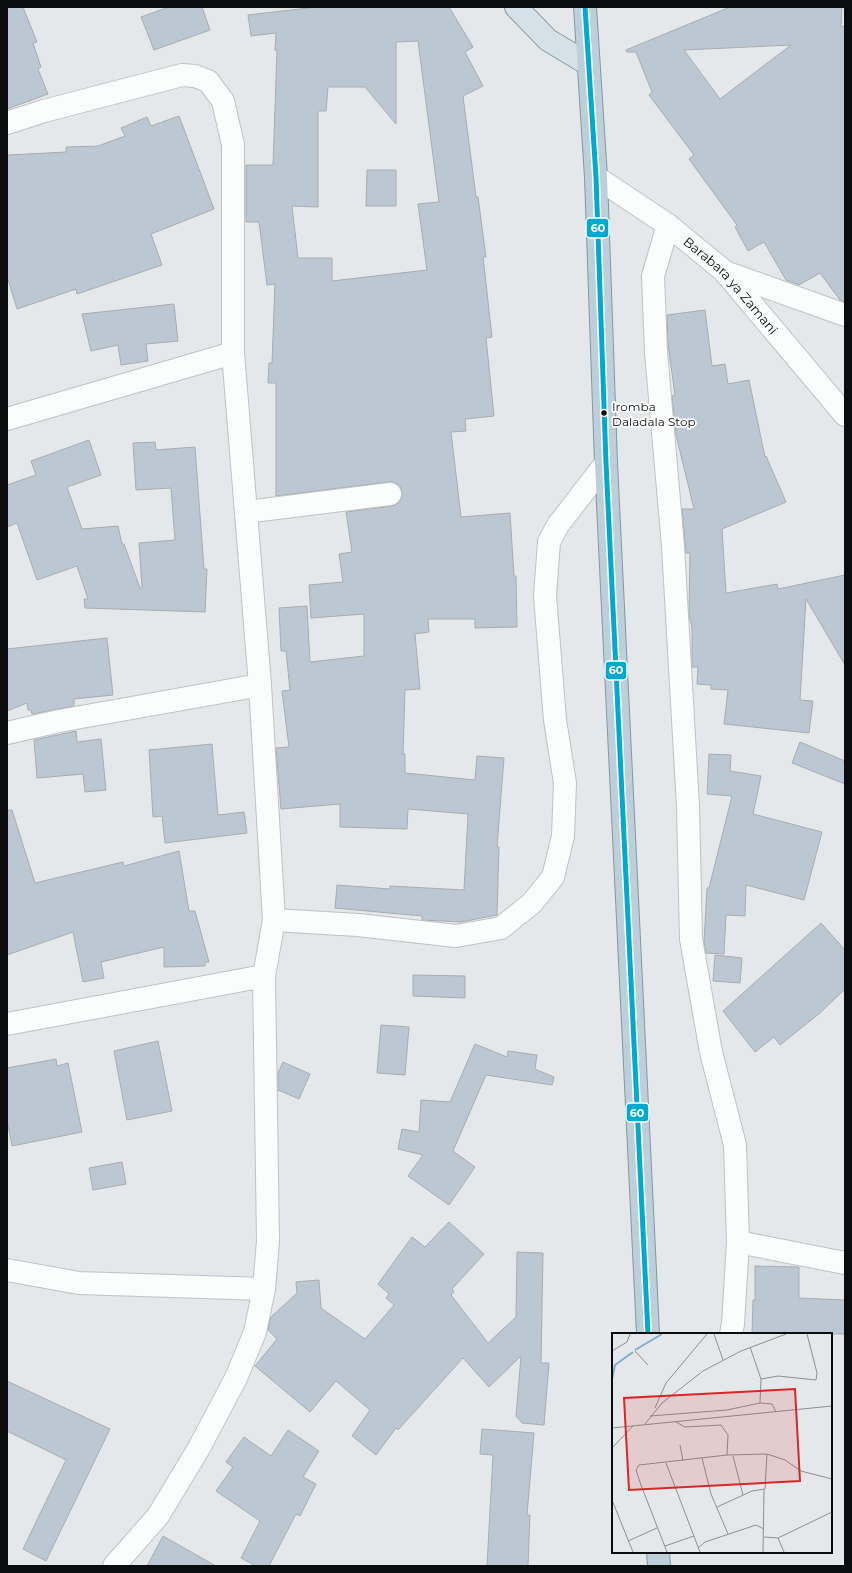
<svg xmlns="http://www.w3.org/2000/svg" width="852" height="1573" viewBox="0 0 852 1573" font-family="Montserrat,sans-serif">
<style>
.building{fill:#bbc8d3;stroke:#aaacae;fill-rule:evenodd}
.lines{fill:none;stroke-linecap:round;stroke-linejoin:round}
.minor-casing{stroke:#bfc2c3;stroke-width:24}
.major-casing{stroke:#8397a2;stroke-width:24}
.highway-casing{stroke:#8397a2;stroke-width:24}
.minor{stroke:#fbfcfc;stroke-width:22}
.major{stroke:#d6e0e7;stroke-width:22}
.highway{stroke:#bdcfd9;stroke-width:22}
.bus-1-casing{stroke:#fff;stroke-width:8}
.bus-1{stroke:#00a9ce;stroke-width:5}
.bus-dot{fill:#0a0c0d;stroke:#fff;stroke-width:1.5}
.labels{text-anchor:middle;stroke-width:3.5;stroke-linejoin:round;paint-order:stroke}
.bus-label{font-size:12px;fill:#0a0c0d;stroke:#fff;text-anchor:start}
.street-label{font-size:13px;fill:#0a0c0d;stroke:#fff}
.inset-river{fill:none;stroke:#82acce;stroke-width:2}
.inset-road{fill:none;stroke:#8d9092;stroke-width:1}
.view{fill:#d62828;fill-opacity:0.15;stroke:#d62828;stroke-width:2}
.inset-edge{fill:none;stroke:#0a0c0d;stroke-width:2}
.line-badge{stroke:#fff;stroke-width:1.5}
.badge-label{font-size:11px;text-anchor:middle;font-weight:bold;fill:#fff}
</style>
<rect width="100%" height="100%" fill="#e5e8eb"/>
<g class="building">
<path d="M7 7H23L37 42 33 43 41 67 38 69 48 94 7 109Z"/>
<path d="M169 7H202L210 30 154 50 141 17Z"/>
<path d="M317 7H449L473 47 465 52 483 86 463 96 476 197H478L486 257H483L492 337 486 338 494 416 465 419 466 431 451 432 461 517 510 513 514 576H516L517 627 475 628V619H428L429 632 415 634 420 689 405 690 403 754H405V773L475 780 477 756 504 758 497 847H499L497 915 461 922 422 920V916L335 908 337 885 390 889V886L464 890 468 814 408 809 407 829 340 827V804L281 809 276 748 289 747 282 691 290 690 286 651H281L279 608 307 606 310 662 364 656V614L311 618 309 585 343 582 339 554 352 552 346 512 392 506 397 504 401 499 402 493 400 486 394 482H388L276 496V383H268L269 363H272L275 284 267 285 259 222H246V165H273L277 50H275L276 33 251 36 248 15ZM418 41 439 202 418 204 427 270 332 281V258H298L292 206 318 207V111H326L328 87H365L396 124V42Z"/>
<path d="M730 7H842L841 27 845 26V302L840 300 820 273 799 285 786 280 764 242 748 251 735 227 737 225 689 159 694 155 649 95 652 92 636 52H627L626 50ZM791 45 720 99 684 50Z"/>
<path d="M179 116 214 209 151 234 162 265 77 294 76 289 17 309 7 276V155L66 152V147L98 146 125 136 121 128 147 117 151 126Z"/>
<path d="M367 170H396V206H366Z"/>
<path d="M174 304 178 341 146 344 148 361 121 365 118 345 91 351 82 314Z"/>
<path d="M705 310 712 366 725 364 728 384 749 380 765 457 766 456 786 502 722 529 726 593 777 584 778 589 845 575V665L806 599 800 700 813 701 809 733 724 724 728 690 711 689V685L697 684 698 667H692V627L689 615 690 553H686L682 509H694L676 435 672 396 675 395 668 344 667 315Z"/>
<path d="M89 440 101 475 67 487 82 529 118 526 122 544H124L140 588H142L139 543 175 540 171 488 136 490 133 443 155 442 156 450 195 447 204 569H207L205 612 85 608 84 599H88L77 566 37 580 17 523 7 527V485L36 475 31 461Z"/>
<path d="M107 638 113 695 74 699V706L32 714 31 710H28L27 703 7 711V649Z"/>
<path d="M76 731 77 742 101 739 106 790 85 792 83 774 37 778 34 740Z"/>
<path d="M800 742 845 761V784L792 763Z"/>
<path d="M212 744 218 815 244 812 247 833 165 843 162 816 153 817 149 750Z"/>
<path d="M709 754 731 755 730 771 761 776 753 814 822 832 804 900 746 885 745 916 726 915 724 954 706 953 704 942 707 888H709L732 796 707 794Z"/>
<path d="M7 810H12L35 883 123 862 124 866 179 851 189 911H195L209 962H205V966L164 967V947L101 962 104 978 83 982 73 932 7 955Z"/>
<path d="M821 923 845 950V989L820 1013 780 1045 774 1037 755 1052 723 1011Z"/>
<path d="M715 955 742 958 740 983 713 981Z"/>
<path d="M413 975 465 976V998L413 996Z"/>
<path d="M381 1025 409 1027 405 1075 377 1073Z"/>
<path d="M158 1041 172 1111 127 1120 114 1051Z"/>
<path d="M475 1044 507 1057 508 1051 537 1055 535 1069 554 1077 552 1085 486 1075 453 1151 475 1167 449 1205 408 1176 423 1155 398 1149 402 1129 419 1132 421 1100 450 1102Z"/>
<path d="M56 1059 57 1066 68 1063 82 1132 12 1146 7 1120V1068Z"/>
<path d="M283 1062 310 1074 299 1099 278 1090V1073Z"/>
<path d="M122 1162 126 1184 93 1190 89 1168Z"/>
<path d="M449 1222 484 1254 452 1289 454 1292 451 1295 488 1343 516 1317 517 1252 543 1253 541 1363H549L544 1425 522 1423 516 1416 521 1356 489 1387 463 1358 398 1430 396 1428 376 1455 352 1436 370 1410 336 1381 310 1412 255 1366 277 1339 268 1330 271 1317 297 1293 296 1282 319 1280 321 1308 365 1339 394 1305 386 1298 389 1294 378 1284 412 1237 425 1247Z"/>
<path d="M755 1266 799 1267V1298L845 1300V1334H752L753 1300H755Z"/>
<path d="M7 1381 110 1429 46 1561 23 1549 66 1460 7 1431Z"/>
<path d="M482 1429 534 1433 527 1515H530L528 1566H487L493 1455 480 1454Z"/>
<path d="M288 1430 319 1451 303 1477 316 1484 300 1516 296 1514 269 1566H256L241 1558 260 1521 216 1491 233 1467 226 1462 244 1437 271 1456Z"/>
<path d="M163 1536 216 1566H147Z"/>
</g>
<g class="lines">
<g class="minor-casing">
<g id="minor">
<path d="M7 123 44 111 182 75 195 76 208 81 223 101 233 145V353L260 685 274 920 264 976 268 1241 264 1289 255 1332 236 1378 199 1448 158 1516 114 1566"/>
<path id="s1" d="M596 177 668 225 724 271 845 415"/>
<path d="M668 225 653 276 656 352 673 546 688 806 691 939 711 1052 735 1145 738 1242 733 1324 731 1334"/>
<path d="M725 272 845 315"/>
<path d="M7 419 233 353"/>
<path d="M246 512 390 494"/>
<path d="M7 733 59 721 260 685"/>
<path d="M274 920 358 925 456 936 501 928 532 903 553 877 563 836 565 783 555 720 545 596 549 542 558 525 606 463"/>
<path d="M7 1024 264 976"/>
<path d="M738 1242 845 1263"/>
<path d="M7 1270 79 1283 264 1289"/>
</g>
</g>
<g class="major-casing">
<path id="major" d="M516 7 548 40 588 64"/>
</g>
<g class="highway-casing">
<g id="highway">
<path d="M585 7 596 177 606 463 648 1334"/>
<path d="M658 1552 659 1566"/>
</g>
</g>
<use href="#minor" class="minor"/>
<use href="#major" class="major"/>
<use href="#highway" class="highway"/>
<g class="bus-1-casing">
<path id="bus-1" d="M585 7 596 177 606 463 648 1334"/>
</g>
<use href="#bus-1" class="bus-1"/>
</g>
<circle class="bus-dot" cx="604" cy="413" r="3.5"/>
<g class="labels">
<g class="bus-label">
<text x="612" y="411">Iromba<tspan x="612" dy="15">Daladala Stop</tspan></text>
</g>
<g class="street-label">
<text dy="5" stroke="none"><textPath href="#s1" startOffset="174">Barabara ya Zamani</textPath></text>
</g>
</g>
<g transform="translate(612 1333)">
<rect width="220" height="220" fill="#e5e8eb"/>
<path class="inset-river" d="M23 17 50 1M0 46 3 32 21 19"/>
<path class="inset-road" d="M102 1 111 27M138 14 149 46 148 70M0 18 15 9 18 1M23 18 36 32M149 46 166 43 204 47 205 40 195 1M43 75 54 50 95 1M38 83 115 77 148 70 160 71 164 79M64 89 73 94 109 92 116 102 115 122M33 91 50 70 91 38 129 18 174 1M0 95 220 73M68 112 71 128M0 115 21 93M121 123 131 162M90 125 99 161 116 201M54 130 88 219M0 167 21 219M105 174 140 158 153 156 155 121M152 204 166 205 220 179M166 205 172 219M16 208 45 195M53 213 82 203M86 215 93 209 144 192 152 196M55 219 29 152 24 137 27 132 115 122 155 121 173 127 189 138 220 146M151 219 152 157"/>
<path class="view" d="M183 56 188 148 17 157 12 65Z"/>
<rect width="220" height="220" class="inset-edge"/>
</g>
<g class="line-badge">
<rect x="586" y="218" width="23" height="20" rx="4" fill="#00a9ce"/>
<rect x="605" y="661" width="22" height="19" rx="4" fill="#00a9ce"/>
<rect x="626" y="1103" width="23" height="19" rx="4" fill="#00a9ce"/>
</g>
<g class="badge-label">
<text x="598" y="232">60</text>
<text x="616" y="674">60</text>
<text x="637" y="1117">60</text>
</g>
<rect width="852" height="1573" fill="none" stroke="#0a0c0d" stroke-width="16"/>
</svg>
